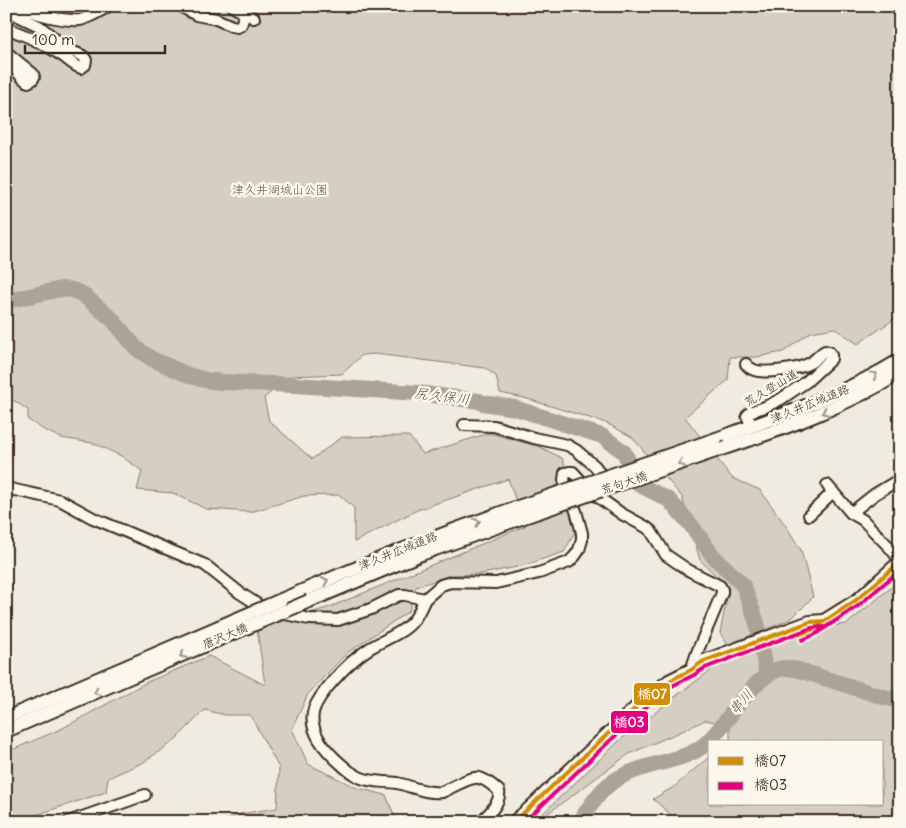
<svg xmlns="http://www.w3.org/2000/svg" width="906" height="828" viewBox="0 0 906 828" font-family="Delius,'Klee One',sans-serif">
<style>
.green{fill:#d5cec3;stroke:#887c70}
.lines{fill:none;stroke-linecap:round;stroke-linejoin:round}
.river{stroke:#aca397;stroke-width:16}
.minor-casing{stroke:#3b2a1e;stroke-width:14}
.major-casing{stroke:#3b2a1e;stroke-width:16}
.minor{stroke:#fbf7ec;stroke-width:10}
.major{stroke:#fbf7ec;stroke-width:12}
.major-bridge-casing{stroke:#3b2a1e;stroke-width:16;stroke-linecap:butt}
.major-bridge{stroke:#fbf7ec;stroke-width:12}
.bus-1-casing{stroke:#fbf7ec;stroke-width:8}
.bus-2-casing{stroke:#fbf7ec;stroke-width:8}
.bus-1{stroke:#d18d06;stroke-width:4}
.bus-2{stroke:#e5007d;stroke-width:4}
.oneway{stroke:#9b9085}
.labels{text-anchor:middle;stroke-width:5;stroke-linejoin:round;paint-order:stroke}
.park-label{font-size:12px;fill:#625347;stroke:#fbf7ec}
.street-label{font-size:12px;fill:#3b2a1e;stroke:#fbf7ec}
.water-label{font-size:14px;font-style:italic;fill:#635448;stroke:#fbf7ec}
.line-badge{stroke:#fbf7ec;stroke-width:2}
.badge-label{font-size:14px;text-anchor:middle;font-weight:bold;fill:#fff}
</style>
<rect width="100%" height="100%" fill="#f0ebe0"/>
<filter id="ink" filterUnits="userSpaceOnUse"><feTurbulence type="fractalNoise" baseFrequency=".02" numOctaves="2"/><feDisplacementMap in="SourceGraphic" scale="10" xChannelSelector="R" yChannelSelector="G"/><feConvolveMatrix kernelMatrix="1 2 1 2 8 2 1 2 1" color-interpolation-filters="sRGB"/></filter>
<g filter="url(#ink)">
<g class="green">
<path d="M6 6H900V315L858 344 834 328 811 332 783 352 757 357H730L728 380 685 417 732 478 760 490 786 526 801 550 813 597 791 619 728 645 720 633 729 588 700 560 682 497 632 437 606 423 524 398 500 393 496 376 485 368 375 354 362 355 342 374 290 376 264 398 269 421 312 459 342 437 409 436 423 454 489 433 540 447 562 458 580 506 575 532 564 552 522 566 482 574 451 575 416 587 409 611 347 653 308 694 292 729 308 764 357 788 386 795 397 822H222L240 814 277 808 279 768 250 715H225L205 710 174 741 144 762 108 778 106 792 36 815 22 822H6V754L14 749 61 729 147 682 209 656 265 685 257 629 330 607 525 526 508 479 417 510 354 542V508L340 495 304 496 251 512 206 509 173 493 137 490 142 471 121 456 93 443 61 438 44 430 28 420V410L13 400 6 401Z"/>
<path d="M900 580V822H679L653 799 674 787 710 756V804H882V742H727L730 739V725L705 720 689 728 629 754 536 822H534L619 741 680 693 730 656 796 629 847 624Z"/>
</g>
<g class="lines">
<g class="river">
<path d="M6 301 61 289 72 290 82 294 112 319 136 348 152 359 188 375 205 380 222 382 295 385 418 393 479 401 483 403 515 408 602 436 624 452 640 485 669 500 691 525 713 556 743 585 757 623 767 675"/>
<path d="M581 822C585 811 602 789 611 783 624 773 648 766 664 762 678 758 691 755 703 746 728 726 752 673 784 668 789 668 794 669 799 670L880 696 900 701"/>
</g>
<g class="minor-casing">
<g id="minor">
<path d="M21 6C32 15 66 21 80 20 89 18 100 11 109 6"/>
<path d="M180 6 196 15 216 19 232 26 237 27 241 25 245 14"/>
<path d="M232 6 254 18"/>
<path d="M6 10 39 26 48 33 67 49 83 56 86 60 85 65 81 68C73 66 68 59 61 55 44 43 25 35 6 28"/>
<path d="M6 52 33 74 34 77 32 80 28 82C19 77 16 67 6 62"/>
<path d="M746 364C748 366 749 368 752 369 762 375 800 369 810 363 815 360 820 354 825 351L829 352 831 355V359L806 382 781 399 765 407 752 411 747 416 752 426"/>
<path d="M464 425 494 426 534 438 567 445 576 450 595 466 601 475 604 485"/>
<path d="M827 485 851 513 863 520 892 550 900 561"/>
<path d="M6 488 60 500 93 518 205 565 240 593 260 606 271 611 309 619 338 620 371 609 399 595H405L425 599C421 607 418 616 412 622 403 633 383 640 370 648 356 657 344 668 333 681 326 689 318 698 314 709 307 730 326 751 341 764 346 769 353 774 359 777 371 783 385 781 397 783 411 786 426 794 442 792 445 791 449 789 452 787 475 776 478 772 499 791 501 803 488 815 480 822"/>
<path d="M851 513 875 494 900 479"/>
<path d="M809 515 833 492"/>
<path d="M425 599 441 585 451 582 496 583 539 573 569 562 575 556 579 550 582 540V533L576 511 564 480 565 473 569 472H573L591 492 622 514 646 527 651 531 666 555 688 570 720 586 722 590V593L698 650 691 670"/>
<path d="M68 822 145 795"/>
</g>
</g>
<g class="major-casing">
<g id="major">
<path d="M716 439C780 416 841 396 900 360"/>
<path d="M727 447C787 428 845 406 900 373"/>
<path d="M281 600C359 566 438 535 518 507"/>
<path d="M309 601 421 554 521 518"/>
<path d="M819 624 859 599 900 562"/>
<path d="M6 718 137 662"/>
<path d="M6 731 142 672"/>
<path d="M514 822 528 810 644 700 669 681 691 670 702 662 810 622 824 621"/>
</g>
</g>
<use href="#minor" class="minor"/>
<use href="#major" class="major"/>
<g class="major-bridge-casing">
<g id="major-bridge">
<path d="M518 507 716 439"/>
<path d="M521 518 727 447"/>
<path d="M137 662 281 600"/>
<path d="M142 672 309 601"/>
</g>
</g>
<use href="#major-bridge" class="major-bridge"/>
<g class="bus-1-casing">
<g id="bus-1">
<path d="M800 634 811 630 855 601 900 562"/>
<path d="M514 822 644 700 669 681 691 670 702 662 810 622 824 621"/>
</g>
</g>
<g class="bus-2-casing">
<g id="bus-2">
<path d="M802 640 814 635 858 606 900 570"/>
<path d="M524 822 648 705 672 686 694 675 705 668 811 628 824 627"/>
</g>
</g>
<use href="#bus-1" class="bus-1"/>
<use href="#bus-2" class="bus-2"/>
</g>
<defs><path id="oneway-chevron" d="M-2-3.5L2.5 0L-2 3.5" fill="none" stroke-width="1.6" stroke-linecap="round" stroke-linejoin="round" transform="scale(1.25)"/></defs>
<g class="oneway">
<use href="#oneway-chevron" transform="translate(874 375) rotate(-29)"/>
<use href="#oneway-chevron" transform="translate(825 412) rotate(156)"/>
<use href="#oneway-chevron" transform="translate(681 463) rotate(161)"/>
<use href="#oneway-chevron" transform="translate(477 522) rotate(-19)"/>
<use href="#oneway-chevron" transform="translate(325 581) rotate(-23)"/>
<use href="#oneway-chevron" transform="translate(183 655) rotate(157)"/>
<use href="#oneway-chevron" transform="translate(97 692) rotate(157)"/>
</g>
</g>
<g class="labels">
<g class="park-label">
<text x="280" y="194">津久井湖城山公園</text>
</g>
<g class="street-label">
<text transform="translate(771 388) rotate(-31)" y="4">荒久登山道</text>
<text transform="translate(810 404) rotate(-22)" y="4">津久井広域道路</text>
<text transform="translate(624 483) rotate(-19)" y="4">荒句大橋</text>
<text transform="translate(398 551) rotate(-22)" y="4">津久井広域道路</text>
<text transform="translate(225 636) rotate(-23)" y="4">唐沢大橋</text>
</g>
<g class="water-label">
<text transform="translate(442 396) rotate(7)" y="5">尻久保川</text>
<text transform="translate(741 702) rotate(-49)" y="5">串川</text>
</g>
</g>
<g class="line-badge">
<rect x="633" y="682" width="38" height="24" rx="5" fill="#d18d06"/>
<rect x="610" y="710" width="39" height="24" rx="5" fill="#e5007d"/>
</g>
<g class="badge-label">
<text x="652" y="699">橋07</text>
<text x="629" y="727">橋03</text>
</g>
<rect width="906" height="828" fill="none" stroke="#fbf7ec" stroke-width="25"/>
<rect x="12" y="12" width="881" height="803" fill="none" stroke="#3b2a1e" stroke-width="2" filter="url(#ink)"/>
<rect x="708" y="740" width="175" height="65" fill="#fbf7ec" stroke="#aea59a"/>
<rect x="718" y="757" width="25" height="8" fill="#d18d06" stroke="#aea59a"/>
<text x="754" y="766" font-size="15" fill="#3b2a1e">橋07</text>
<rect x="718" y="782" width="25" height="8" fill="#e5007d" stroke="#aea59a"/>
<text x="754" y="790" font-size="15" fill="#3b2a1e">橋03</text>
<path d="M25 45v8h140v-8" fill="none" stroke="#3b2a1e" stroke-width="2.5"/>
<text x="32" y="45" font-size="15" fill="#3b2a1e" stroke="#fbf7ec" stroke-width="4" paint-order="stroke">100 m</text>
</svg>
